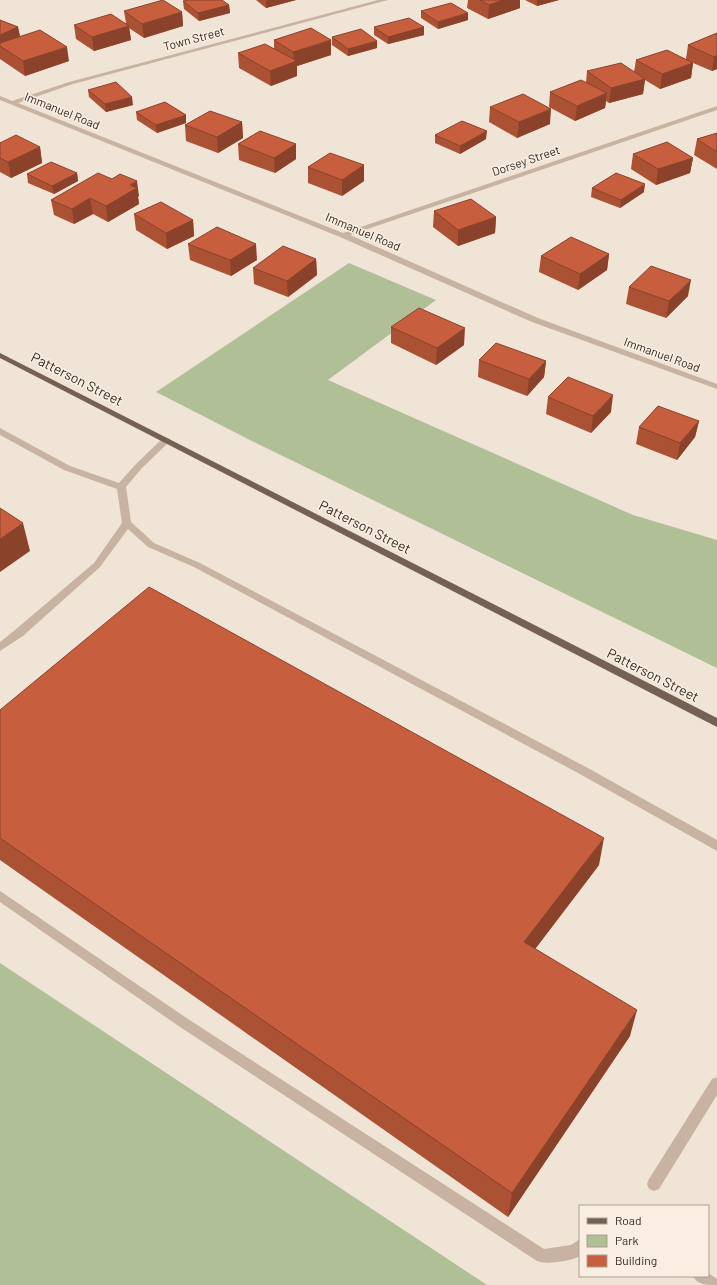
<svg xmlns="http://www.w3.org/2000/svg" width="717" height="1285" viewBox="0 0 717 1285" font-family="Barlow,sans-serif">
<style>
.green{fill:#b1bf96}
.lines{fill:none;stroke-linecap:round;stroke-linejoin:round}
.minor{fill:#c8b3a2;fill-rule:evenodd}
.major{fill:#756055;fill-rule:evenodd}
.wall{fill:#ab5134}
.shaded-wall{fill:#8b422b}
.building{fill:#c75e3d;stroke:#8b422b}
.labels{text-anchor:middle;stroke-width:3;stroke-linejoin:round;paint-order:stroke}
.far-street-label{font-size:12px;fill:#332924;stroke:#f9eee1}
.street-label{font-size:14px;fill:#332924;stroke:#f9eee1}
</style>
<rect width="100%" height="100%" fill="#f0e4d6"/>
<g class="green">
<path d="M349 263 436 300 328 380 633 515 717 540V668L248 439 156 392Z"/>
<path d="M0 963 487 1285H0Z"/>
</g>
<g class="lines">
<g class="minor">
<path d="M378 0H388L73 84 18 103 343 233 717 106V110L350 235 538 318 717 384V389L532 322 340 237 0 100V96L12 101 69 82Z"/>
<path d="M0 428 70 466 119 483 135 465 163 438H169L170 440 169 442 141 469 126 487 131 522 154 543 200 563 586 767 717 840V851L578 773 194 567 148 547 128 529 100 567 23 636 0 651V642L15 630 94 563 122 523 117 489 64 470 0 435Z"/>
<path d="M0 891 188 1019 544 1249 571 1245 580 1239V1256C572 1261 546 1265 537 1261L180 1027 0 902Z"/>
<path d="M717 1077V1095L659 1189 654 1191 649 1189 647 1184 649 1179 712 1079Z"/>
<path d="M708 1273 717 1279V1285C707 1285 697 1285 693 1276H708Z"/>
</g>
<path class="major" d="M0 353 717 718V727L0 358Z"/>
</g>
<g class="wall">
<path d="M256 0H296L266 8Z"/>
<path d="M468 0H520V8L488 19 467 8Z"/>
<path d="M525 0H559L537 6Z"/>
<path d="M183 1 229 5 230 13 199 21 184 9Z"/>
<path d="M124 11 182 12 183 26 144 38 129 28 131 40 94 51 76 39 74 25 126 23Z"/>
<path d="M421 11 468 13V20L438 29 421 18Z"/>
<path d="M0 20 18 27 20 37 69 61 25 76 0 59Z"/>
<path d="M374 27H424V35L388 44 374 35Z"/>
<path d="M717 33V69L712 71 693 63 691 78 660 89 645 80 643 94 609 103 606 101 605 108 575 121 549 107 550 92 586 83 587 71 634 72 636 60 686 59 688 45Z"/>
<path d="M332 37 377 48 348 56 332 45Z"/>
<path d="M274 40 331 55 297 66V76L271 86 239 68 238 53 274 49Z"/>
<path d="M88 90 133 105 106 112 89 97Z"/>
<path d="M490 107 550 124 517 138 489 122Z"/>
<path d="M136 112 186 123 157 133 137 120Z"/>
<path d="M242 122 243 138 218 153 186 141 185 125Z"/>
<path d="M717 133V169L694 155 697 139Z"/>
<path d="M435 135 486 139 460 154 435 143Z"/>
<path d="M0 140V142L40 147 42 163 11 178 0 172Z"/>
<path d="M238 144H296V159L275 173 239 160Z"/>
<path d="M633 154 693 158 690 173 656 185 631 169Z"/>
<path d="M364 165V181L342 196 308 183V167Z"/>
<path d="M77 173 78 181 54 194 28 183 27 174Z"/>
<path d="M592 188 644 192 620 208 591 197Z"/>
<path d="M139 196 138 197 139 204 108 222 93 214 74 224 54 215 51 200Z"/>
<path d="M434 211 496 217 495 233 458 246 433 227Z"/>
<path d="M134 214 193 220 194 236 167 249 136 230Z"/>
<path d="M188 244 257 260 231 276 190 260Z"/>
<path d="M609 254 607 270 578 290 539 272 541 256Z"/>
<path d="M316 259 317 275 288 297 254 284 253 268Z"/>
<path d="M629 287 688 296 666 318 626 304Z"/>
<path d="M391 327 464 345 436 365 391 343Z"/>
<path d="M479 360 546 361 544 377 527 396 478 377Z"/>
<path d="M548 397 611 412 591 433 546 414Z"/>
<path d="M699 421 695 437 677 460 636 444 639 427Z"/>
<path d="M0 710 599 865 535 949 630 1036 508 1217 0 860Z"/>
</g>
<g class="shaded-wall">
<path d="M266 0H296L266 8Z"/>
<path d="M503 0H520V8L488 19 489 5Z"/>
<path d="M537 0H559L537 6Z"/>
<path d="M229 5 230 13 199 21 198 13Z"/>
<path d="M182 12 183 26 144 38 142 24Z"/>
<path d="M468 13V20L438 29V22Z"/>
<path d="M129 26 131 40 94 51 92 37Z"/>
<path d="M18 27 21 41 0 46V35Z"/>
<path d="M424 27V35L388 44V37Z"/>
<path d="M331 40V55L297 66V76L271 86 270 71 294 62 293 52Z"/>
<path d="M377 41V48L348 56V49Z"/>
<path d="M67 47 69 61 25 76 23 61Z"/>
<path d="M717 55V69L712 71 714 57Z"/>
<path d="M693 63 691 78 660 89 662 74Z"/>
<path d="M645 79 643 94 609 103 611 88Z"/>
<path d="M607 93 605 108 575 121 577 106Z"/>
<path d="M132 97 133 105 106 112 105 104Z"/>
<path d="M551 109 550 124 517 138 519 122Z"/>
<path d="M186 115V123L157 133 156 125Z"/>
<path d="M242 122 243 138 218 153 217 137Z"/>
<path d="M487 131 486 139 460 154V146Z"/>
<path d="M296 144V159L275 173 274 158Z"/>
<path d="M40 147 42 163 11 178 8 162Z"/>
<path d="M693 158 690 173 656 185 658 169Z"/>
<path d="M364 165V181L342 196V180Z"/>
<path d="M77 173 78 181 54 194 52 186Z"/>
<path d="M137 181 139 196 138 197 139 204 108 222 106 206 130 185Z"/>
<path d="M645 184 644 192 620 208 621 200Z"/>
<path d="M90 198 93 214 74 224 72 209Z"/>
<path d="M496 217 495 233 458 246V230Z"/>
<path d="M193 220 194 236 167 249 166 233Z"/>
<path d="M256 244 257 260 231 276 230 260Z"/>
<path d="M609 254 607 270 578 290 580 274Z"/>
<path d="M316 259 317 275 288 297 287 281Z"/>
<path d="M691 280 688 296 666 318 669 301Z"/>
<path d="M465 328 464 345 436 365 437 348Z"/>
<path d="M546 361 544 377 527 396 529 379Z"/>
<path d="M613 395 611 412 591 433 593 416Z"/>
<path d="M699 421 695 437 677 460 680 443Z"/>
<path d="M23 523 30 551 0 572V539Z"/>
<path d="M604 838 599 865 520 969 524 942Z"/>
<path d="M637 1010 630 1036 508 1217 512 1193Z"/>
</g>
<g class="building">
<path d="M163 0 182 12 142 24 124 11Z"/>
<path d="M189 0H222L229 5 198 13 183 1Z"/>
<path d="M480 0H503L489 5Z"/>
<path d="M451 3 468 13 438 22 421 11Z"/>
<path d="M111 14 129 26 92 37 74 25Z"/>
<path d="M409 18 424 27 388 37 374 27Z"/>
<path d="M0 20 18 27 0 35Z"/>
<path d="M311 28 331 40 293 52 274 40Z"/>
<path d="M361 29 377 41 348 49 332 37Z"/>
<path d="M40 30 67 47 23 61 0 46V43Z"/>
<path d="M717 33V55L714 57 688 45Z"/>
<path d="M265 44 297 61 270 71 238 53Z"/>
<path d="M667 50 693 63 662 74 636 60Z"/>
<path d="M621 63 645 79 611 88 587 71Z"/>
<path d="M581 80 607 93 577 106 550 92Z"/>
<path d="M116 82 132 97 105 104 88 90Z"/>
<path d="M523 94 551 109 519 122 490 107Z"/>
<path d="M165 102 186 115 156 125 136 112Z"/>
<path d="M210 111 242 122 217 137 185 125Z"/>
<path d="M462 121 487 131 460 146 435 135Z"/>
<path d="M260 131 296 144 274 158 238 144Z"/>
<path d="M717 133V152L697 139Z"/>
<path d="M16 135 40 147 8 162 0 158V143Z"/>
<path d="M667 142 693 158 658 169 633 154Z"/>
<path d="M330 153 364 165 342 180 308 167Z"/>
<path d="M51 162 77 173 52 186 27 174Z"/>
<path d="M98 173 112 179 120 174 137 181 130 185 137 188 106 206 90 198 72 209 51 200Z"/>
<path d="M616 173 645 184 621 200 592 188Z"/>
<path d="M471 199 496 217 458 230 434 211Z"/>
<path d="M161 202 193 220 166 233 134 214Z"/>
<path d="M217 227 256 244 230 260 188 244Z"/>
<path d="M571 237 609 254 580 274 541 256Z"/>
<path d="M283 246 316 259 287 281 253 268Z"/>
<path d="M651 266 691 280 669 301 629 287Z"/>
<path d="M419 308 465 328 437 348 391 327Z"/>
<path d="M496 343 546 361 529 379 479 360Z"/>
<path d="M568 377 613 395 593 416 548 397Z"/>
<path d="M658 406 699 421 680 443 639 427Z"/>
<path d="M0 508 23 523 0 539Z"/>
<path d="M149 587 604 838 524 942 637 1010 512 1193 0 838V710Z"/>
</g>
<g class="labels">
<g class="far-street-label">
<text transform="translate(194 39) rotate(-15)" y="4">Town Street</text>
<text transform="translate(62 111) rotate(22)" y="4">Immanuel Road</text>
<text transform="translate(526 161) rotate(-19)" y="4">Dorsey Street</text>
<text transform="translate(363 232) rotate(23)" y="4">Immanuel Road</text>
<text transform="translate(662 355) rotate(20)" y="4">Immanuel Road</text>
</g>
<g class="street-label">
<text transform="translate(77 379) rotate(27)" y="5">Patterson Street</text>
<text transform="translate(365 527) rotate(27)" y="5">Patterson Street</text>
<text transform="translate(653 675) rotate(27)" y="5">Patterson Street</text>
</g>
</g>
<rect x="579" y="1205" width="130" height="72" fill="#f9eee1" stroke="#aa9f95"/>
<rect x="587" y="1218" width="20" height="6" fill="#756055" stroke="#aa9f95"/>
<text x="615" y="1225" font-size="12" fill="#332924">Road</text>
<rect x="587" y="1235" width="20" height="12" fill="#b1bf96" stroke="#aa9f95"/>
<text x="615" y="1245" font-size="12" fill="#332924">Park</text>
<rect x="587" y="1255" width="20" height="12" fill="#c75e3d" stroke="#aa9f95"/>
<text x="615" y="1265" font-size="12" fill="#332924">Building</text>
</svg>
